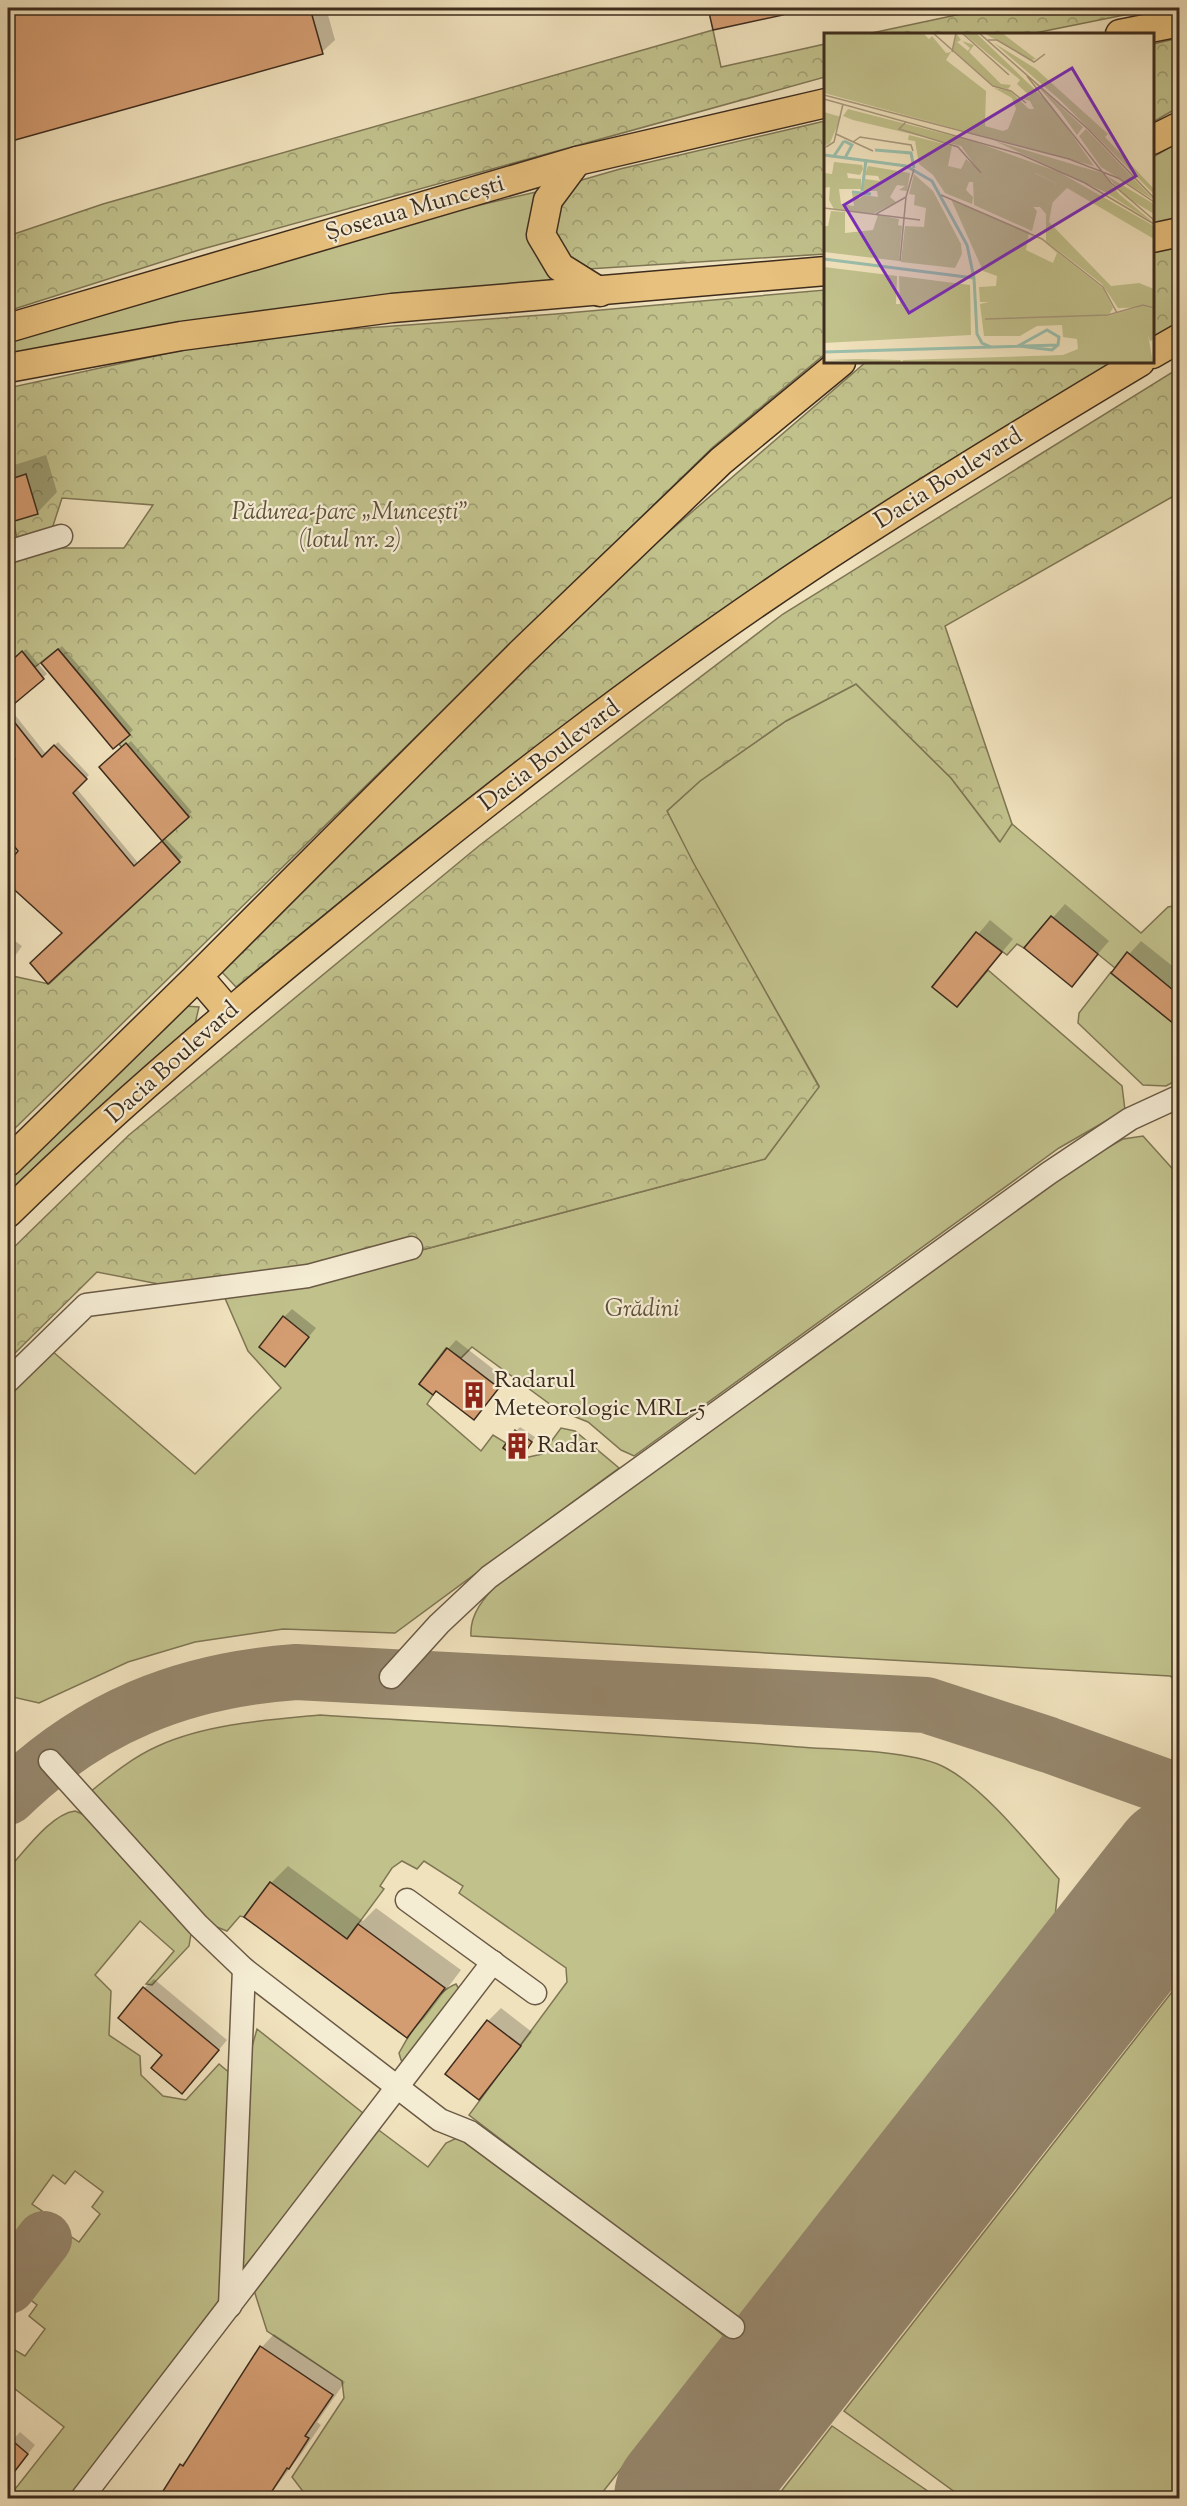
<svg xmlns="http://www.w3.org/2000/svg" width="1187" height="2506" font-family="'Sorts Mill Goudy',serif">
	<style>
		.green { fill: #c1c18c; stroke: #7f7654; stroke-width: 1.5 }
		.forest { fill: url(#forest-crowns); stroke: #7f7654; stroke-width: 1.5 }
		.shadow { fill: #0003 }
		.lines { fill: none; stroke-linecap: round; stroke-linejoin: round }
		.taxiway { stroke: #96876d; stroke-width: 56 }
		.runway { stroke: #96876d; stroke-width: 140 }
		.building { fill: #d39c71; stroke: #3d2c1d; stroke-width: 1.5 }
		.minor-casing { stroke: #6a5a45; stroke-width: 25 }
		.major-casing { stroke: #3d2c1d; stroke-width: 31 }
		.minor { stroke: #f5ecd4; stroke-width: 22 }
		.major { stroke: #e8c17e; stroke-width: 28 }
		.labels { text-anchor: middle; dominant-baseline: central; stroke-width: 4.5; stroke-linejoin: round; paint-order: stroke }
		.street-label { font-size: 24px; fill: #3d2c1d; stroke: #f5ecd4 }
		.park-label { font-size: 24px; font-style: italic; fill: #5e5139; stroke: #f5ecd4 }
		.poi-label { font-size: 24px; fill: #3d2c1d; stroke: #f5ecd4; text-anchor: start }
		.inset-river { fill: none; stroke: #9bbfac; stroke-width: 3 }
		.inset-road { fill: none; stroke: #a8997d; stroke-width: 1.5 }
		.view { fill: #7b2cbf; fill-opacity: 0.15; stroke: #7b2cbf; stroke-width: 3 }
		.inset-edge { fill: none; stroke: #3d2c1d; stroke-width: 3 }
	</style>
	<defs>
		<pattern id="forest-crowns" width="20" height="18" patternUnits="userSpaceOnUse" patternTransform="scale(1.5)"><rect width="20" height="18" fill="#c1c18c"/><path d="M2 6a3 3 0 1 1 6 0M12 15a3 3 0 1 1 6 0" fill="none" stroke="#9e9d72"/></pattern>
	</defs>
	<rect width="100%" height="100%" fill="#f0e2bd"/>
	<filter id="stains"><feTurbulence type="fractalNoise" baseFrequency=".00333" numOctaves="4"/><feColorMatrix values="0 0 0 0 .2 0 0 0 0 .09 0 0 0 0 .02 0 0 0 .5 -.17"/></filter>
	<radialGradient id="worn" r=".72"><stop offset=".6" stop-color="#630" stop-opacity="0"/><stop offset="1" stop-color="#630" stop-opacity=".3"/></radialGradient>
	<g class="green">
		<polygon points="1179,142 1179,222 1153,226 1153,157"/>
		<polygon points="536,192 533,223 564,282 284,308 8,359 8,339 446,213"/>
		<polygon points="856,684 951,778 999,841 1012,824 1141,933 1168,907 1179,905 1179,995 1127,952 1115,968 1051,916 1024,948 1017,944 1007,955 976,932 932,987 957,1007 988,970 1122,1086 1125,1110 1059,1148 634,1456 621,1450 588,1422 558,1410 472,1347 461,1358 446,1348 419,1384 433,1395 427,1404 481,1451 493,1435 506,1443 503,1448 520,1459 542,1454 561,1428 575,1431 619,1468 395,1633 283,1629 195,1642 128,1662 39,1703 8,1696 8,1394 52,1351 195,1474 281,1388 248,1351 224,1296 418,1251 765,1159 819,1086 692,862 667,811 700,781 786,721"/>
		<polygon points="1111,972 1179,1028 1179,1079 1166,1086 1143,1085 1078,1023 1079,1013"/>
		<polygon points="184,1006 199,1007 195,1024 8,1197 8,1179"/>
		<path d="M1143 1136 1179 1176V1683L1170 1676 471 1636C469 1611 489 1593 505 1575L1043 1184 1123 1139Z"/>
		<path d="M320 1715C479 1725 639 1733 799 1747 837 1750 915 1750 946 1768 985 1789 1029 1845 1059 1879L1055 1917 740 2317 725 2311 469 2115 567 1982 566 1968 459 1893 463 1886 424 1861 417 1869 402 1861 392 1868 380 1886 384 1889 347 1939 270 1882 244 1917 240 1916 227 1931 204 1922 90 1792C111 1775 133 1757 158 1746 207 1724 266 1720 320 1715Z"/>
		<path d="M75 1811 87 1816 192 1928 189 1946 152 1985 146 1984 174 1951 140 1921 95 1975 111 1991 109 2035 140 2056 141 2075 163 2096 186 2100 219 2064 231 2074 221 2293 216 2310 72 2498H8L64 2427 15 2389 8 2398V2346L25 2356 45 2329 29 2316 37 2305 19 2291 53 2245 59 2250 70 2236 79 2242 100 2214 92 2207 103 2192 75 2171 65 2184 53 2175 32 2204 42 2211 30 2227 34 2231 8 2267V1869C25 1851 51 1814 75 1811Z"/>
		<polygon points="1179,1983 1179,2498 963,2498 844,2411"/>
		<path d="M456 1984 459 1989 407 2064 401 2060 399 2053C410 2033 435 1991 456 1984Z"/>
		<polygon points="257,2029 363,2113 360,2123 243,2269 248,2061"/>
		<polygon points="376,2128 428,2167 446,2143 459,2137 692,2309 725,2337 598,2498 308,2498 292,2477 344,2398 342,2381 267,2331 252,2284"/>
		<polygon points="832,2426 938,2498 776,2498"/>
	</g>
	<g class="forest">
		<polygon points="989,8 1159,8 1030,34 867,34"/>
		<polygon points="713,30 721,67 825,44 825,77 199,250 8,311 8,236 103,204"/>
		<polygon points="1179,38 1179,107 1153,122 1153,44"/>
		<polygon points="825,121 825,254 588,269 554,245 555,199 568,184 620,169"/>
		<polygon points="1179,245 1179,324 1152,340 1152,251"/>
		<polygon points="825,290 825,354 713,447 8,1135 8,975 49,984 180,862 162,841 189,817 142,762 131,759 119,744 130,735 58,649 35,667 22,652 12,660 8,655 8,561 46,548 124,548 153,505 62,498 51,532 18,542 13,521 26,475 8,480 8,388 196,347 298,333 556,314"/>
		<polygon points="866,362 1118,362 610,692 407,847 236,987 220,970 621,573"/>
		<polygon points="1179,368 1179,493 945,626 1012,824 1000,842 951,778 856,684 786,721 700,781 667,811 693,862 819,1087 765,1159 418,1251 169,1286 97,1272 8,1360 8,1253 129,1135 480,845 783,614"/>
	</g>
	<g class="shadow">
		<polygon points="8,8 326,8 335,40 322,52 8,140"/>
		<polygon points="710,8 809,8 714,28"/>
		<polygon points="46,455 57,492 37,513 8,522 8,467"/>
		<polygon points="62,646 133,730 129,734 46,660"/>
		<polygon points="8,647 16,658 26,649 47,674 8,706 46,754 58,742 89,775 76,788 139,864 163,841 101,767 104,764 131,741 192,812 164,837 183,857 48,982 64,933 8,882 8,865 20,851 8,836"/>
		<polygon points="1065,904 1109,941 1071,985 1026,948"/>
		<polygon points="990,920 1013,939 957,1005 934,987"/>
		<polygon points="8,936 22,946 8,966"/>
		<polygon points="1141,941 1180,972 1180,1026 1113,972"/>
		<polygon points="292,1309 316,1328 285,1365 284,1317"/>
		<polygon points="456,1340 506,1379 474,1418 448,1349"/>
		<polygon points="520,1427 535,1437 524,1454 516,1431"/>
		<polygon points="288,1866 363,1921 376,1908 461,1970 424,2019 407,2036 246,1917 271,1883"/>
		<polygon points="154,1979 227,2040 192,2082 164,2054 144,1988"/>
		<polygon points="501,2008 532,2032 491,2085 479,2098 447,2074 488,2021"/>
		<polygon points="274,2334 345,2382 317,2422 321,2425 301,2454 267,2498 159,2498 181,2465 193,2453 262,2347"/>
		<polygon points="20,2432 35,2445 8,2479 8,2445"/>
	</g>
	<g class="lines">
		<g class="taxiway">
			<path d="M8 1797C90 1717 183 1680 296 1672L926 1705 1049 1745 1180 1792"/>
			<polyline points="8,2286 44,2239"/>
		</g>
		<polyline class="runway" points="684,2498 1180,1866"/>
	</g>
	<g class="building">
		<polygon points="8,8 310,8 323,54 8,142"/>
		<polygon points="708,8 782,8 783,15 713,30"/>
		<polygon points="26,474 38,514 8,523 8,480"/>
		<polygon points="58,649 130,735 113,749 41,663"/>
		<polygon points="22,651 44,679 8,709 8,664"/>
		<polygon points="8,714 42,757 54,745 87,779 73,793 134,866 162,841 180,862 48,984 30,963 62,933 8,884 8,863 18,851 8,838 8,766 15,759 8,750"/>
		<polygon points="126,743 189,817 162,841 99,767"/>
		<polygon points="1051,916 1098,954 1072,987 1024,948"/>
		<polygon points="976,932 1002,952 957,1007 932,987"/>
		<polygon points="1127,952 1179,995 1179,1028 1111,973"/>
		<polygon points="283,1316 309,1337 285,1367 259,1347"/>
		<polygon points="447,1348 499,1388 474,1420 436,1391 433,1395 419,1384"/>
		<polygon points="515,1430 532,1442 520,1460 503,1448"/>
		<polygon points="270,1882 347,1939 358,1924 445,1988 407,2038 244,1917"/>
		<polygon points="143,1987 219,2050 182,2094 151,2068 162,2055 118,2018"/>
		<polygon points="487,2020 521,2046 479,2100 445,2074"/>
		<polygon points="260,2346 333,2395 305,2436 309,2438 289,2469 287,2468 267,2499 158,2499 180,2464 183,2466"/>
		<polygon points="8,2437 28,2454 8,2480"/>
	</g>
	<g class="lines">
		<defs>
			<g id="minor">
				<polyline points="8,552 61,536"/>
				<polyline points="8,1381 86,1305 308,1276 411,1248"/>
				<polyline points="391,1677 439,1624 489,1577 1049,1173 1130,1119 1180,1096"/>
				<polyline points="50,1761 198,1925 244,1969 440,2120 470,2132 733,2327"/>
				<polyline points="407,1900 535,1993"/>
				<polyline points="230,2306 244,1969"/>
				<polyline points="82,2498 493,1962"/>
			</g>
			<g id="major">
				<polyline points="1120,34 1180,22"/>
				<polyline points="1152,140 1180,126"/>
				<polyline points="577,161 548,200 541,235 560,267 600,292"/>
				<polyline points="1152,238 1180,232"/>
				<polyline points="8,328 577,161 826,103"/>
				<polyline points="1152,354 1180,338"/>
				<polyline points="8,368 181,336 392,308 826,271"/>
				<polyline points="198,976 229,1012"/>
				<polyline points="8,1162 198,976 521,653 721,461 841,362"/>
				<path d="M8 1213C111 1112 222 1017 334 926 486 801 643 678 807 569 916 497 1028 429 1140 362"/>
			</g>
		</defs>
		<use href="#minor" class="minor-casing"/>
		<use href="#major" class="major-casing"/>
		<use href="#minor" class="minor"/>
		<use href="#major" class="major"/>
	</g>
	<defs>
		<symbol id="building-bare" viewBox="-9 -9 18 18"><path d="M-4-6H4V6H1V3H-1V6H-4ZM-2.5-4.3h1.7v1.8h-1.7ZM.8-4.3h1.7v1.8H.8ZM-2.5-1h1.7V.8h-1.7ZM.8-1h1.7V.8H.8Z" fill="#8f2418" stroke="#f5ecd4" stroke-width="2.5" paint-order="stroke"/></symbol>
	</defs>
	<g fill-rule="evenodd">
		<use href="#building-bare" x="455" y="1376" width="38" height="38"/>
		<use href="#building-bare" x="498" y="1427" width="38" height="38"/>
	</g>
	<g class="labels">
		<g class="street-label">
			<text transform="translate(415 209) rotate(-16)">Șoseaua Muncești</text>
			<text transform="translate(949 479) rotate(-32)">Dacia Boulevard</text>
			<text transform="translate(550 756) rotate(-37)">Dacia Boulevard</text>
			<text transform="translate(173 1063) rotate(-42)">Dacia Boulevard</text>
		</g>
		<g class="park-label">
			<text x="350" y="513">Pădurea-parc „Muncești”<tspan x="350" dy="28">(lotul nr. 2)</tspan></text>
			<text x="642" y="1310">Grădini</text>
		</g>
		<g class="poi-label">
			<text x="494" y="1381">Radarul<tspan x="494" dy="28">Meteorologic MRL-5</tspan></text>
			<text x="537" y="1446">Radar</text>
		</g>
	</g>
	<g transform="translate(824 33)">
		<rect width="330" height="330" fill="#f0e2bd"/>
		<path d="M132 0 137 7 133 9 144 18 146 15 138 8 150 12 145 19 177 51 187 52 184 56 170 53 129 17ZM208 47 259 94 253 102 235 77ZM0 79 17 84 6 110 0 113ZM85 102 128 113 124 133 137 136 142 126 194 168 210 140 232 150 225 189 287 253 315 250 330 256V274L294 275 278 251 222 208V181L216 174H209L213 178 208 198 150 172 149 149H145L142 157 149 164 148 171 121 160 109 142 95 131 91 108 84 107ZM10 129 38 132 39 136 36 142 23 140 24 145 37 146V156H15L17 171 30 173 28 160 34 161 35 166 40 162 54 164 53 158H39L41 146 56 148 54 143 41 142 44 133 86 140 83 158 75 157 81 153 73 152 66 164 72 169 49 181 10 176 5 167 6 154 0 155V140L8 141ZM90 141 109 158 137 211 138 221 131 235 77 229 81 193 100 194 102 175 90 172 91 162 85 161ZM283 143 330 171V181L302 164ZM127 166 205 199 202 217 229 230 233 220 218 207 280 256 289 275 284 283 319 273 330 276V307L326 308 324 302 329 330H78L79 327 239 322 254 316 253 306 239 304 238 292 213 293 196 303H160L156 271 165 269H156L155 254 172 253 173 243 159 238ZM0 178 1 193H4L7 178 21 179V200L49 197 54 182 75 186 74 192 78 193 75 228 0 219ZM0 234 73 243 72 271H76L75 243 146 252 147 302 0 310ZM0 327 34 326 77 327 76 330Z" fill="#c1c18c"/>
		<path d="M0 0H99L105 6 108 3 122 20 127 19 122 27 162 58 161 93 179 98 184 96 192 76 188 65 170 55 186 58 205 76H210L206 68 199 66 206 63 193 51 196 47 139 0H152L227 72 270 133 0 60ZM160 0H178L212 26 206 27ZM170 10 212 36 284 101 281 104 330 156V161L236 67ZM24 76 152 109 235 139 330 193V206L243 155 226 172 232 150 211 140 194 169 184 168 157 141 137 113 29 87 19 83ZM262 96 330 167 277 134 255 103ZM171 108 278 140 295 161 330 190 281 159Z" fill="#c1c18c"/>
		<path class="inset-river" d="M20 108 28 112 21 125M51 117 87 120 90 135M0 122 82 133 108 148 143 212 150 245 153 301 158 310 167 314M10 123 20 108M38 158 42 127M28 159 47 161M0 226 150 245M194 313 223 297 235 304 234 312 228 317 195 313M0 319 234 312"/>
		<path class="inset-road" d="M109 0 169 53 187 58 202 70M138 0 185 42M155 0 264 96 330 165M164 7H173L210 29 221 21M128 19 132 0M203 43 287 150 330 187M0 62 245 126 294 145 330 169M0 66 196 121 261 150 330 191M82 89 75 96 134 114 157 140M12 101 49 118M29 109 36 104 87 112 89 118M2 114 10 109 19 71M117 162 218 206 279 254 293 280M0 175 96 187M52 181 82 164M76 228 82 164 90 136M161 286 284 282 319 272 330 275"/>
		<path class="view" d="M248 35 312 143 85 280 20 172Z"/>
		<rect width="330" height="330" class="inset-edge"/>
	</g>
	<rect width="1187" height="2506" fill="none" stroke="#f0e2bd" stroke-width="30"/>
	<rect x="9" y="9" width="1169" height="2488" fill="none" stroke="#3d2c1d" stroke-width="3"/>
	<rect x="15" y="15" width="1157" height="2476" fill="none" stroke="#3d2c1d" stroke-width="1.5"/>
	<rect width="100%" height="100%" filter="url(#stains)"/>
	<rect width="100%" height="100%" fill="url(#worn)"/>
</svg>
